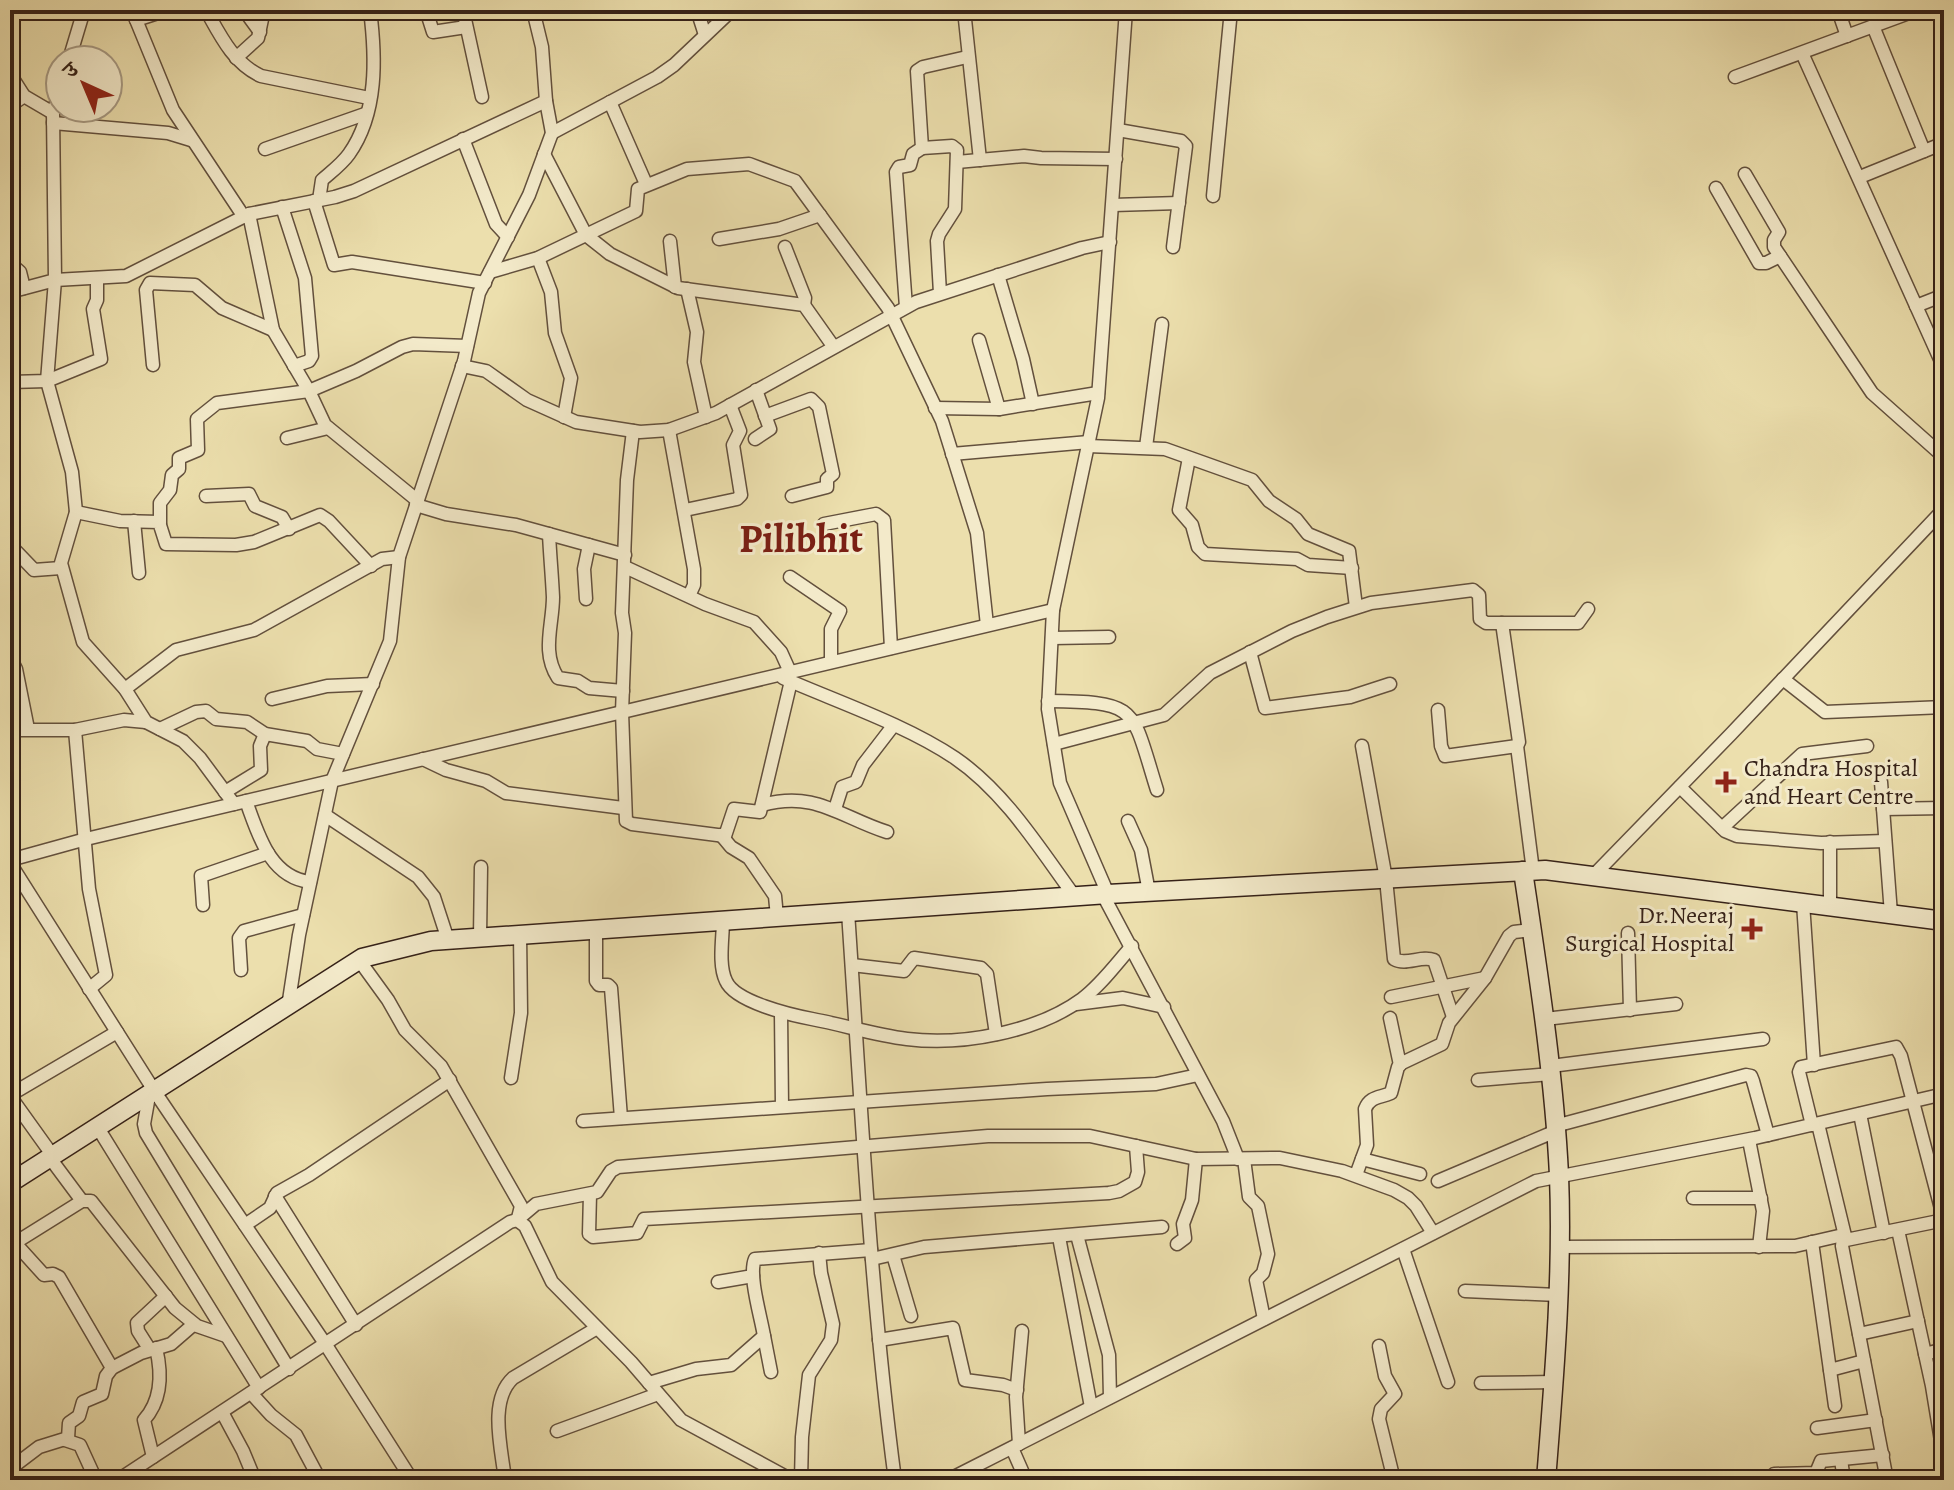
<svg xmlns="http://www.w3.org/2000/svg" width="1954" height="1490" font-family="Alegreya,'Noto Serif Devanagari',serif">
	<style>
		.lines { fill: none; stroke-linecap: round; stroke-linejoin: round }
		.street-casing { stroke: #63503d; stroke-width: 15 }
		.secondary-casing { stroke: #352118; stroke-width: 21 }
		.street { stroke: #f3eaca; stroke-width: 12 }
		.secondary { stroke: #f3eaca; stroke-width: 18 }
		.poi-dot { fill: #8f2418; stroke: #f3eaca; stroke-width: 3 }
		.labels { text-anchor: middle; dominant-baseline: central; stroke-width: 6; stroke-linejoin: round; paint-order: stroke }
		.poi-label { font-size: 24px; fill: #352118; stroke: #f3eaca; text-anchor: start }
		.town-label { font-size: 40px; font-weight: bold; fill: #7a1f14; stroke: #f3eaca }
	</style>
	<rect width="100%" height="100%" fill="#ecdfad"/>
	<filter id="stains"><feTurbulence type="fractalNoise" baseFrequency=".0025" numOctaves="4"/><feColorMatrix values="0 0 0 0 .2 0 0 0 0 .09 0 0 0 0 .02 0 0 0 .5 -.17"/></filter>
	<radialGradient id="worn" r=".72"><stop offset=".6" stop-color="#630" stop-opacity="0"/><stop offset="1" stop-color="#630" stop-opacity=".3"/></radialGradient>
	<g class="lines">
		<defs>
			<g id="street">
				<polyline points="132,10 173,110 244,217"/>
				<path d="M206 10C220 35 233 63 261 76L369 98"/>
				<polyline points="244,10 260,32"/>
				<polyline points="426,10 433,32 466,27"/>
				<polyline points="463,10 482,97"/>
				<polyline points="697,10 705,35"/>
				<polyline points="964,10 980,160"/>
				<polyline points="1838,10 1847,36"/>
				<polyline points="534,12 599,10"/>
				<polyline points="136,20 167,10"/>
				<polyline points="1873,26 1924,151"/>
				<polyline points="1802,53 1944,368"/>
				<polyline points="236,58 258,38 264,10"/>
				<polyline points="69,60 84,10"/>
				<polyline points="10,74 24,96 53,113"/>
				<polyline points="1735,77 1917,10"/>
				<polyline points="610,102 646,184"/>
				<polyline points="10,106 24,96"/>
				<polyline points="53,123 168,133 191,140"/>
				<polyline points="1118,130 1181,141 1186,146 1173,247"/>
				<polyline points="552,133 657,77 674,65 732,10"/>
				<polyline points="463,139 496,224 508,237"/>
				<polyline points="922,148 952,146 957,150 955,209 939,234 937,241 940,293"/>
				<polyline points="265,149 365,114"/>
				<polyline points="544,154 586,235 610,254 678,288 804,305 833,346"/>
				<polyline points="957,162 1024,156 1041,158 1116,159"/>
				<polyline points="1745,174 1779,232 1774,240 1774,247 1872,393 1944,457"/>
				<polyline points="1860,177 1944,143"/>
				<polyline points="1716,188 1759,263 1766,263 1780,256"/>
				<polyline points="1213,196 1231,10"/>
				<path d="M319 200 322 180C331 172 342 164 349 154 378 113 376 57 370 10"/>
				<polyline points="314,201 334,265 352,262 485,283"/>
				<polyline points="1113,205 1179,203"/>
				<polyline points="282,207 305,278 312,356 309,361 294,366"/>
				<polyline points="249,214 273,330 309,391 325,425 418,501"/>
				<polyline points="719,239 779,229 820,215"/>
				<polyline points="670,241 675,287"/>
				<polyline points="785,247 805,298 804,305"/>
				<polyline points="538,258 551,292 555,333 571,378 564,417"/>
				<polyline points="10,263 20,272 24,288"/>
				<polyline points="490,272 538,258 636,211 638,189 687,169 749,164 795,181 888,308 942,421 977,533 987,625"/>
				<polyline points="998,275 1023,359 1033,404"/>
				<polyline points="687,289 697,332 694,362 706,417"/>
				<polyline points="10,292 55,280 53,113 60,90"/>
				<polyline points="1916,306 1944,295"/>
				<polyline points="906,307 896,172 899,167 910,165 913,154 922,148 917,71 923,67 967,57"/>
				<polyline points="979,340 999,409"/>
				<polyline points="153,365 146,290 150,283 195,285 222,308 273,330"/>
				<polyline points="462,366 486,371 527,400 576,422 640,432 669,430 716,413 916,302 1082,248 1110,242"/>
				<polyline points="10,382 47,381 101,359 93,309 97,300 97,278"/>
				<polyline points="935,408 999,409 1098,393"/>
				<polyline points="765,416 811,399 819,407 833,474 827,479 827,487 792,496"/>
				<polyline points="669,430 694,569 694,585 689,596"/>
				<polyline points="633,431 627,480 622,613 625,633 622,712 626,821 632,824 725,836 734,809 760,812 791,681"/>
				<polyline points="287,438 328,428"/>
				<polyline points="755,439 770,429 756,390"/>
				<polyline points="1088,446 1165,449 1252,480 1269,501 1296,519 1308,534 1349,551 1356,607"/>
				<polyline points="1146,447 1162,324"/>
				<polyline points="952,454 1089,442"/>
				<polyline points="1189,458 1179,510 1192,525 1198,547 1205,554 1297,559 1308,565 1352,568"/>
				<polyline points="206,496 249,494 255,506 282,517 289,529"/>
				<polyline points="416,505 446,514 516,525 625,555"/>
				<polyline points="685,510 737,499 741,495 733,445 740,431 730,405"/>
				<polyline points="76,512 120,521 159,522 166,544 236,545 254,542 320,515 329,521 371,566"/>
				<polyline points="134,521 139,573"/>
				<polyline points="160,523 160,503 170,490 172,475 179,469 179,458 198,450 197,419 217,403 309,391 356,371 402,347 413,344 467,346"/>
				<polyline points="824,524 876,514 884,520 891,648"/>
				<path d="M549 534C550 555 552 576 553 597 553 625 541 652 558 678L578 681 589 688 623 691"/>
				<polyline points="10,545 34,570 61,568"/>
				<polyline points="625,567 705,604 754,622 781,652 790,672"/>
				<polyline points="790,577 840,611 831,629 831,662"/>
				<polyline points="586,599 584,569 589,545"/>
				<polyline points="1052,638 1109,637"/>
				<polyline points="1250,652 1265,708 1350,697 1390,684"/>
				<polyline points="10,657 16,669 28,729"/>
				<path d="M783 678C838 702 906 725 955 758 1005 792 1040 849 1075 897"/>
				<polyline points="1783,679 1825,712 1944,707"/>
				<polyline points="125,689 176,650 254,630 382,559 399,557"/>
				<polyline points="272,699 327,686 373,684"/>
				<path d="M1048 701C1140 702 1131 707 1157 790"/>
				<polyline points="1438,710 1441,746 1445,756 1517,746 1519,742 1502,623"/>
				<polyline points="160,729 196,712 206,711 216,719 247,722 265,734 307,741 317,749 343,754"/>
				<polyline points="10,730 75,730 124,720 146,722"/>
				<polyline points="75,730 89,889 106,975 89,989"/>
				<polyline points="1054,744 1164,715 1210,673 1292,631 1327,617 1371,603 1473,590 1479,595 1480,619 1486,623 1578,623 1588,609"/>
				<path d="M1362 746 1386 879 1394 959C1406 966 1421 955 1434 960L1453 1017"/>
				<polyline points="1517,746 1533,871"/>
				<polyline points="423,759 446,770 486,781 506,793 623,808"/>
				<polyline points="1881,782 1891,914"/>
				<polyline points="1680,787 1725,831 1737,836 1821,843 1885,841"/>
				<polyline points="225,792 261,770 260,746 265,734"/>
				<path d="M246 801C258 833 269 877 310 882"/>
				<polyline points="234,804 200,758 183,741 146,722 125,689 83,642 61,563 76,512 72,472 47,381 55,280 126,276 249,214 335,197 354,191 546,101"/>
				<path d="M762 805C815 790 840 817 887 832"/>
				<polyline points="835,809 842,787 856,782 863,765 893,726"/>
				<polyline points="1883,809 1944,808"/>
				<polyline points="325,815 418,877 434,897 448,940"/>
				<polyline points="1128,821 1141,850 1149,892"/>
				<polyline points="1722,828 1802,754 1867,746"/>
				<polyline points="721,835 731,847 749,858 775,896 777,917"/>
				<polyline points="10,860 86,839 1053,610"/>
				<polyline points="10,863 155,1092 326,1345 412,1480"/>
				<polyline points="1593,876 1731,734 1944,509"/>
				<polyline points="1108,894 1060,783 1048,709 1053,610 1098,398 1126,10"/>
				<polyline points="1103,895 1223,1121 1238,1159"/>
				<polyline points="1803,903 1814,1065"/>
				<polyline points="203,905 201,876 268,853"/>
				<polyline points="1830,906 1830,842"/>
				<path d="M848 912C861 1102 870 1291 895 1480"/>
				<path d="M723 920C723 938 718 965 726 981 735 1002 791 1015 812 1019 844 1025 875 1035 907 1039 962 1046 1037 1032 1082 999 1101 985 1116 964 1132 946"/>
				<polyline points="596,929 596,981 599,985 608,985 611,988 621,1118"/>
				<polyline points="1628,933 1630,1010"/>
				<polyline points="480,937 481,867"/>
				<polyline points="359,960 388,1000 405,1030 441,1066 521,1206 518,1218"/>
				<polyline points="852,965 904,971 914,958 981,968 987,974 996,1034"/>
				<polyline points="241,970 239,938 244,931 303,915"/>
				<polyline points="1391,997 1485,978"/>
				<polyline points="1076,1004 1123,998 1164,1007"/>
				<polyline points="288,1007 299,935 332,781 390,641 399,557 464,361 479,293 529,195 552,133 546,101 542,47 533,10"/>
				<polyline points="781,1013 782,1106"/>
				<polyline points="1390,1018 1400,1065"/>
				<polyline points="1545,1019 1676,1004"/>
				<polyline points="1551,1066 1763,1039"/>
				<polyline points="511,1078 521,1013 520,934"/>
				<polyline points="1478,1080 1551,1074"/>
				<polyline points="10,1095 117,1032"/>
				<polyline points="10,1096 53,1156"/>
				<polyline points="149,1096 144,1124 146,1133 289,1369"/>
				<polyline points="1860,1114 1884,1233"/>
				<polyline points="583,1121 1047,1089 1156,1084 1198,1075"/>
				<polyline points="1818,1124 1846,1240 1944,1220"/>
				<polyline points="1812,1125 1799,1072 1801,1067 1896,1047 1901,1056 1944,1220"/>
				<polyline points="1555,1126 1746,1075 1751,1076 1753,1081 1768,1135"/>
				<polyline points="98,1128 259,1388"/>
				<polyline points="1749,1140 1763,1211 1759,1247"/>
				<polyline points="50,1158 82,1201"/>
				<polyline points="1244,1159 1249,1197 1258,1206 1268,1254 1263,1273 1256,1280 1264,1319"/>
				<polyline points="1362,1159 1420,1174"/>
				<path d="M1356 1175 1367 1145 1365 1109C1370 1096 1380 1098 1391 1093L1398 1067 1402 1063 1442 1044 1449 1023 1485 978 1509 936 1514 932 1531 930"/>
				<polyline points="1438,1181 1556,1131"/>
				<polyline points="590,1194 589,1234 593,1237 637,1233 644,1219 1109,1193 1119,1191 1135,1182 1138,1172 1136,1146"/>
				<polyline points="275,1196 356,1325"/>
				<polyline points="1693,1198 1761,1198"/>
				<polyline points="517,1220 536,1204 597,1192 611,1171 618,1167 988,1136 1090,1136 1196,1159 1280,1158 1342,1171 1394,1190 1408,1198 1416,1206 1433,1233"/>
				<polyline points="245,1225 270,1208 277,1193 309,1175 450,1080"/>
				<polyline points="1898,1230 1932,1386 1944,1459"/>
				<polyline points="1077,1235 1109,1355 1110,1397"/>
				<polyline points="1059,1237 1091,1407"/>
				<polyline points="1843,1238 1842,1246 1886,1475"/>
				<polyline points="1812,1242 1835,1406"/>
				<polyline points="15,1243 44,1275 53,1274 59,1277 112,1368"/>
				<polyline points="1177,1244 1185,1238 1183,1224 1192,1200 1196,1159"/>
				<polyline points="10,1246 82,1201 91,1201 175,1308 197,1326 226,1336"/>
				<polyline points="1558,1247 1795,1246 1843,1235"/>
				<polyline points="1403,1249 1448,1382"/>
				<polyline points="893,1255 911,1316"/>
				<polyline points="872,1259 924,1247 1162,1227"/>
				<polyline points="718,1282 753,1276"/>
				<polyline points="1465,1291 1558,1295"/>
				<polyline points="1859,1334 1918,1321"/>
				<polyline points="764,1336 771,1372"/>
				<polyline points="879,1340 953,1328 965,1380 1003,1385 1017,1390"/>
				<polyline points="1379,1346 1385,1376 1395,1394 1381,1409 1379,1419 1394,1480"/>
				<polyline points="150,1350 138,1331 137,1323 166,1296"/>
				<polyline points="1925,1354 1944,1349"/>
				<polyline points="1830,1370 1864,1361"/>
				<path d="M649 1383 696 1369 731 1365 764 1336C761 1317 748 1275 755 1259L871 1250"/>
				<polyline points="1481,1383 1554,1382"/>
				<polyline points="251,1393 271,1415 296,1435 320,1480"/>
				<polyline points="222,1412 243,1451 255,1480"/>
				<polyline points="1817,1428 1876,1420"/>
				<polyline points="557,1431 658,1394"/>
				<polyline points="65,1440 80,1445 96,1480"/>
				<polyline points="1019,1444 1016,1397 1022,1331"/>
				<polyline points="1012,1448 1026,1480"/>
				<path d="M153 1457 144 1420C162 1400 162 1373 156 1348"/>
				<polyline points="1841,1460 1844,1480"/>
				<polyline points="10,1469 39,1447 68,1438 69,1423 79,1416 83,1402 102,1394 106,1376 112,1368 141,1353 171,1344 194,1324"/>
				<polyline points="118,1480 510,1222 517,1220 525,1226 552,1282 631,1362 681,1420 792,1480"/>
				<path d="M505 1480C502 1450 488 1401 513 1378L597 1328"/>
				<polyline points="801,1480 802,1437 809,1375 831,1340 833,1324 821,1273 819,1253"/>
				<polyline points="948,1480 1536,1181 1755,1138 1944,1094"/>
				<polyline points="1769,1480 1774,1474 1816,1473 1821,1461 1883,1455"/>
			</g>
			<g id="secondary">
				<path d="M1523 871C1538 972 1554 1073 1559 1175 1563 1277 1554 1379 1546 1480"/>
				<polyline points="10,1183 362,958 431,941 1108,894 1545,870 1944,921"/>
			</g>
		</defs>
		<use href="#street" class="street-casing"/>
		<use href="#secondary" class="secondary-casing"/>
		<use href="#street" class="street"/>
		<use href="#secondary" class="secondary"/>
	</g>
	<g class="poi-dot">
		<path d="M1722 770h8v8h8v8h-8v8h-8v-8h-8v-8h8z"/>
		<path d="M1748 917h8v8h8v8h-8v8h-8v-8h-8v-8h8z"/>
	</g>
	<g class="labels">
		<g class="poi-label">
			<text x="1744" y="768">Chandra Hospital<tspan x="1744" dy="28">and Heart Centre</tspan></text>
			<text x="1734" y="915" text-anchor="end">Dr.Neeraj<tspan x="1734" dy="28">Surgical Hospital</tspan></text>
		</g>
		<g class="town-label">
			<text x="801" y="538">Pilibhit</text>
		</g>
	</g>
	<rect width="1954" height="1490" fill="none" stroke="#ecdfad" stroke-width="40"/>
	<rect x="12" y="12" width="1930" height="1466" fill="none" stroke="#352118" stroke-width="4"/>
	<rect x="20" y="20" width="1914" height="1450" fill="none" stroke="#352118" stroke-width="2"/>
	<g transform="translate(84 84) rotate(316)"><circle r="38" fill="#f3eaca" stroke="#a79a83" stroke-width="2"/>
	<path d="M0-6L14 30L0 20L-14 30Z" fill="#8f2418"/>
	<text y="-12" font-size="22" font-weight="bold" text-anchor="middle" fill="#352118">उ</text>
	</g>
	<rect width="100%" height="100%" filter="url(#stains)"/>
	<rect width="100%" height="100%" fill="url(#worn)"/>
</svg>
